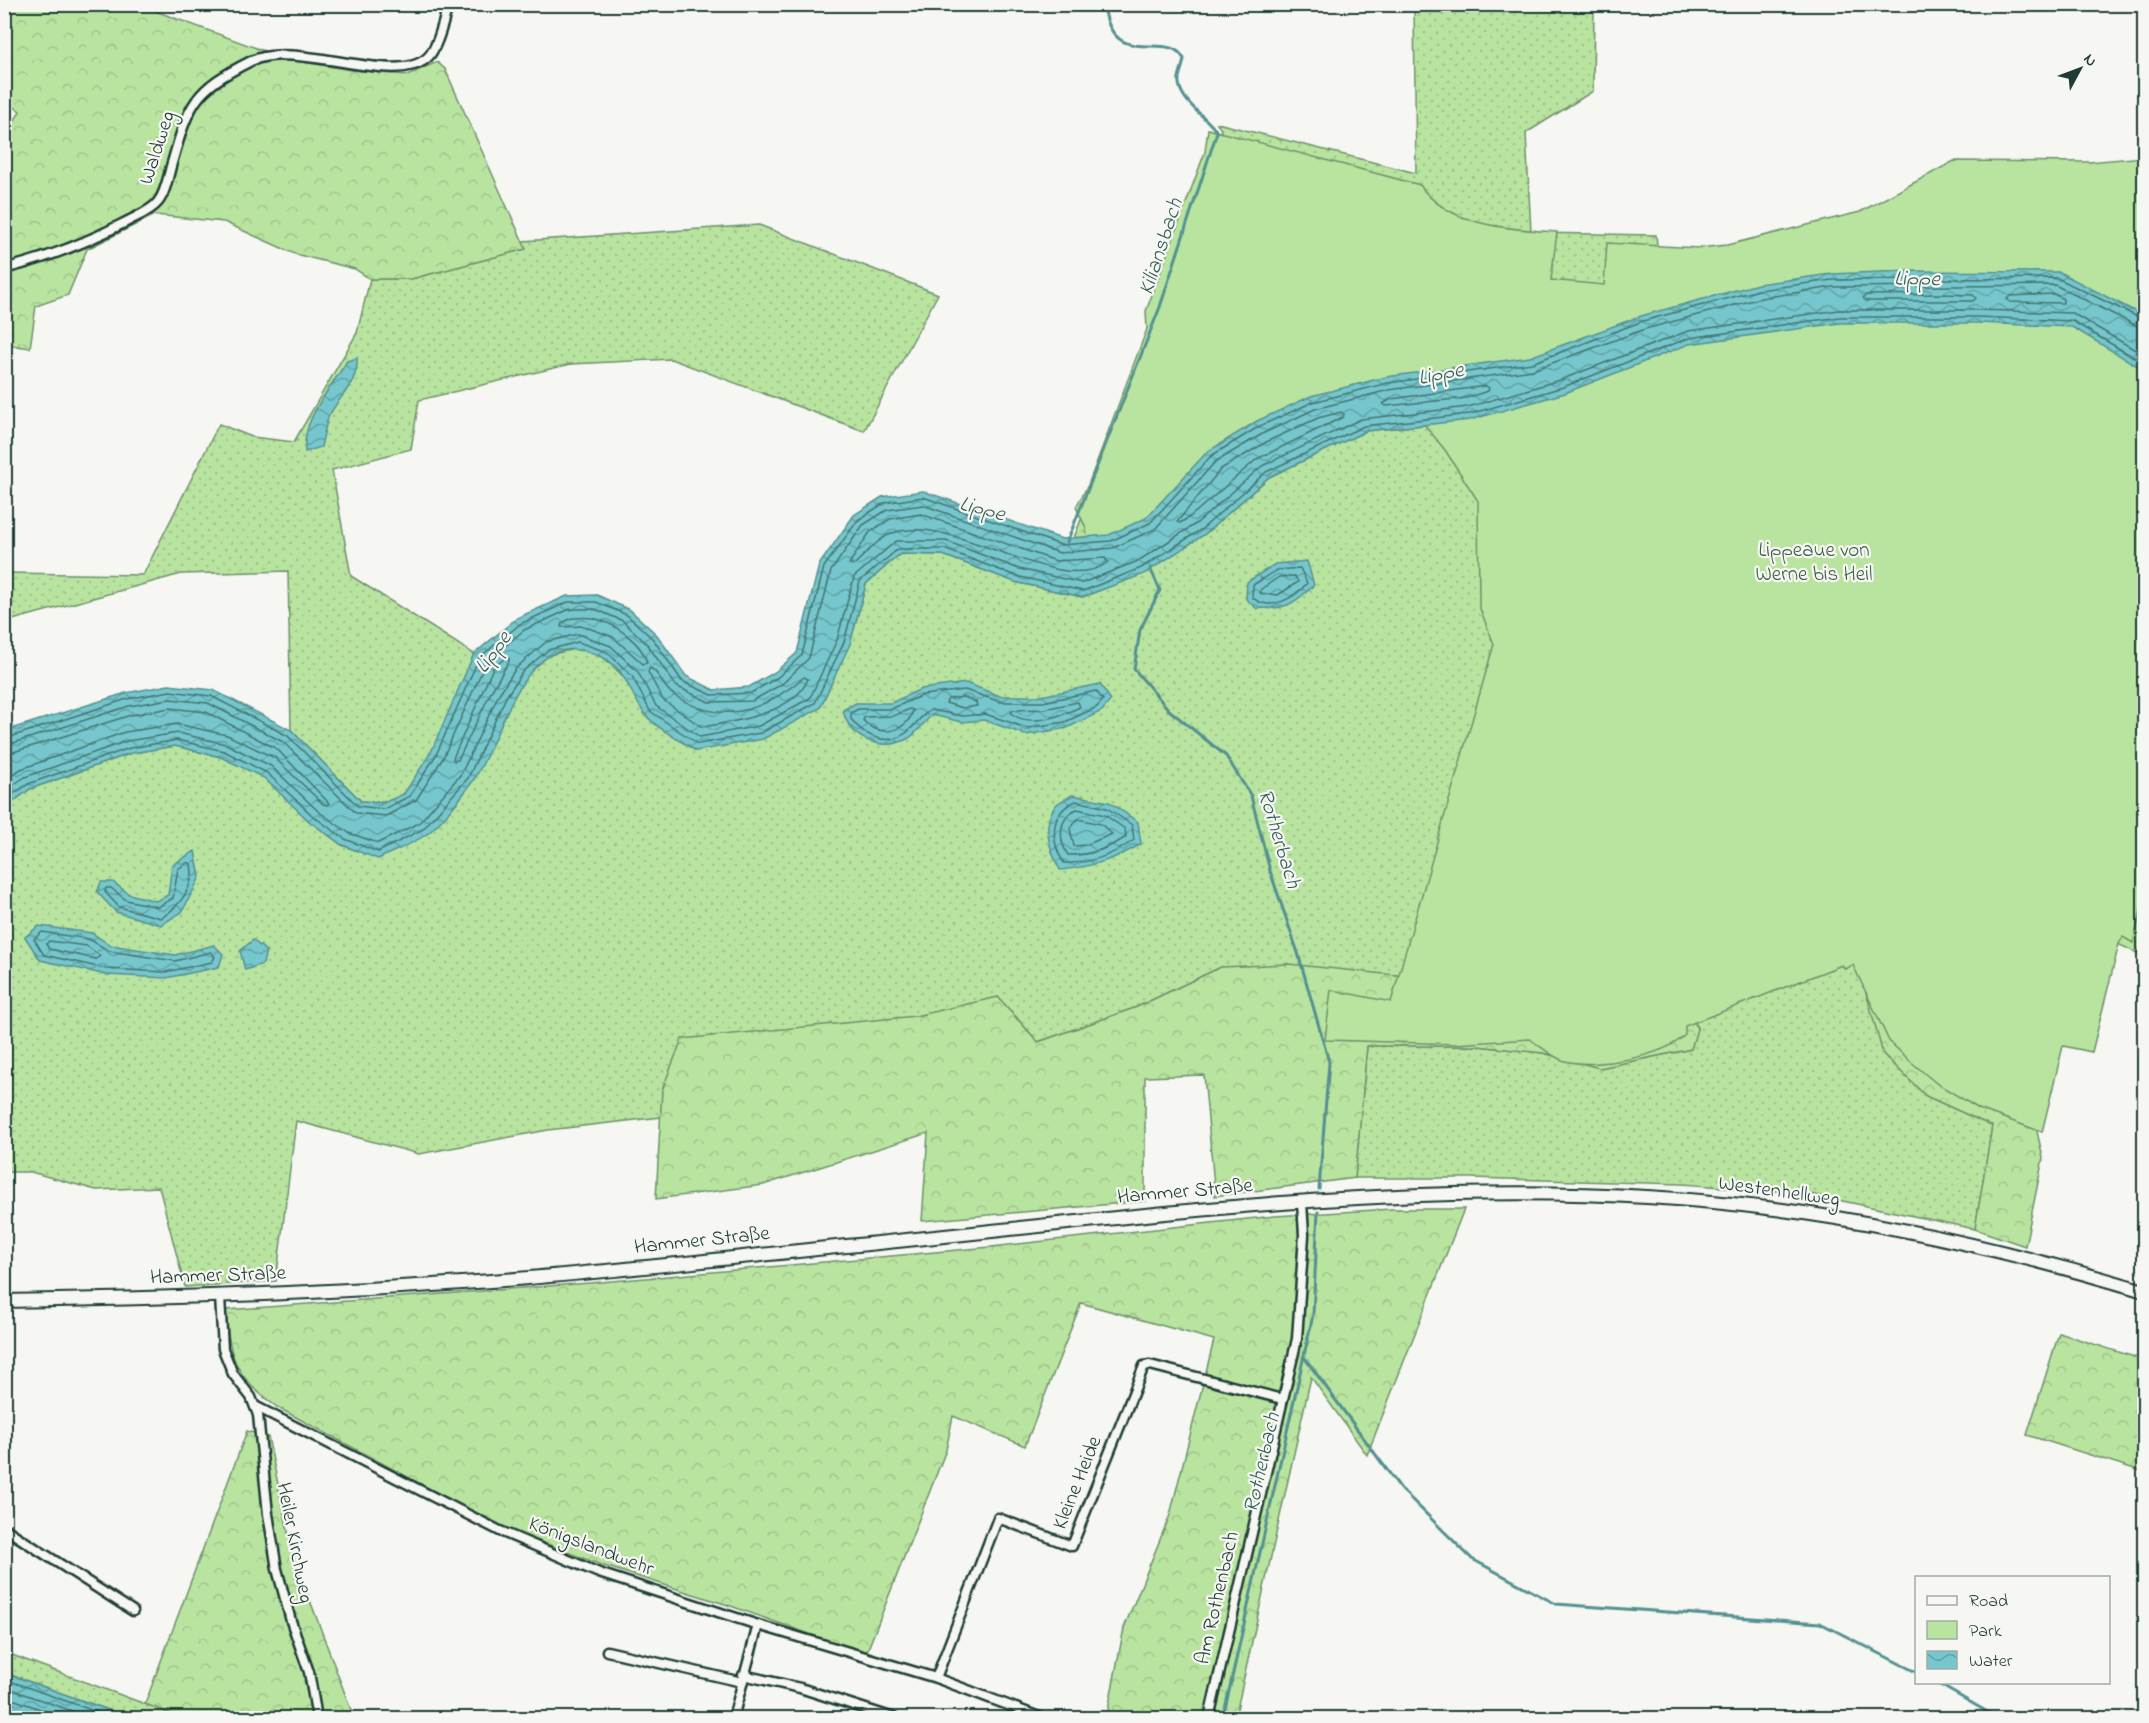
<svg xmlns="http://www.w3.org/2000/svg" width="2149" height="1723" font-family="'Indie Flower',sans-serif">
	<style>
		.grass { fill: url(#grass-dots); stroke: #6c906a; stroke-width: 1.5 }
		.forest { fill: url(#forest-crowns); stroke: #6c906a; stroke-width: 1.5 }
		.green { fill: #b9e4a0; stroke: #6c906a; stroke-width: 1.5 }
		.water { fill: url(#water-waves); stroke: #539090; stroke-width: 1.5 }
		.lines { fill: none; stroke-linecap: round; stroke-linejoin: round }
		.shore { stroke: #427471; stroke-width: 1.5 }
		.stream { stroke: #539090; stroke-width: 3 }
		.street-casing { stroke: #1f3d34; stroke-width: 13 }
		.secondary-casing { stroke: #1f3d34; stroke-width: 16 }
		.street { stroke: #f6f6f2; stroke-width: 8 }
		.secondary { stroke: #f6f6f2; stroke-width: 12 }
		.labels { text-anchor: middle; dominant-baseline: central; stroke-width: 4.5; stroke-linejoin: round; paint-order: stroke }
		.street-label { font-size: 21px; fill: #1f3d34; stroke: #f6f6f2 }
		.park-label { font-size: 21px; fill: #3e5e4a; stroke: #f6f6f2 }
		.water-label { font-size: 22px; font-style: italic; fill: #35605a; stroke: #f6f6f2 }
	</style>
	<defs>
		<pattern id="grass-dots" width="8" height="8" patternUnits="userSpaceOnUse" patternTransform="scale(1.5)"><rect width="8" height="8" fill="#b9e4a0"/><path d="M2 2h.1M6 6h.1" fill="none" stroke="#9fc48a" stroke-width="1.8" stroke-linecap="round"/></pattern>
		<pattern id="forest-crowns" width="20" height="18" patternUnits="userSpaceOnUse" patternTransform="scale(1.5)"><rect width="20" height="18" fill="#b9e4a0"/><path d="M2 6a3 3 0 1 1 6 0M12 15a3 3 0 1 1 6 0" fill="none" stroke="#9fc48a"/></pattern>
		<pattern id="water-waves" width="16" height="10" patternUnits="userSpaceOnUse" patternTransform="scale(1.5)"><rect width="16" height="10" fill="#76c7cd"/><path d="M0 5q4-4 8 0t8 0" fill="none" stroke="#60a3a7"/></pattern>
	</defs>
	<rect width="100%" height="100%" fill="#f6f6f2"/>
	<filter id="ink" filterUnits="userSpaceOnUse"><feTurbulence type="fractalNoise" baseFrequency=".0167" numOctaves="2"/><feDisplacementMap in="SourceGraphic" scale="12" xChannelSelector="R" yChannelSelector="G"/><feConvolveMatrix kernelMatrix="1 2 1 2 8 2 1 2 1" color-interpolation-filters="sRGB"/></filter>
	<g filter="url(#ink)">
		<g class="grass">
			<polygon points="1414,5 1594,5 1593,91 1526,133 1531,233 1656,235 1659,263 1109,535 1074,538 1204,195 1221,130 1217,123 1416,173"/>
			<path d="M759 225 938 294 864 431 671 359 571 364 419 400 411 449 332 470 351 576 474 654C457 692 433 763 405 792 395 804 376 802 361 801L291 730 288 571 181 574 5 622V573L143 575 219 424 252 437 294 442 357 333 370 279H411L525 249 523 241Z"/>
			<polygon points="1565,393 1926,1096 1992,1126 1975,1229 1805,1193 1682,1184 1471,1178 1355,1178 1367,1046 1478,1046 1543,1053 1600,1068 1691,1049 1697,1028 1683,988 1221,967 1137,1007 1038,1042 998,997 916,1016 662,1090 661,1117 548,1130 419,1154 296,1121 276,1281 185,1287 159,1187 96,1190 31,1172 8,1172 5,1247 5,808 30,789 132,753 175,746 221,757 265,778 309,821 342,845 378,858 473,781 511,701 527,675 549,655 579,648 604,658 627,680 645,715 696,751 850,644 866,584 900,554 943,555 1015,582 1083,597 1144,573 1205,534 1269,477 1366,431 1471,420"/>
			<polygon points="4,1652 183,1718 131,1718 5,1673"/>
		</g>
		<g class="forest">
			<polygon points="5,5 139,5 286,59 351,70 408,75 437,62 445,69 526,249 411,279 370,279 355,269 295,254 224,222 155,215 87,249 68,295 36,306 30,348 10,345 4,332 4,140 20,111 5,101"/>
			<polygon points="2067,787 2117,800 2144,814 2144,931 2139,954 1990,884 1897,952 1890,968 1913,997 2054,1040 2036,1127 2043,1158 2025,1246 1975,1229 1992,1126 1926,1096 1883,1054 1856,956 1891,851"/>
			<polygon points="1288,964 1414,977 1684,988 1697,1029 1691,1049 1600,1068 1543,1053 1478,1046 1367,1046 1355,1178 1215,1196 1204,1075 1145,1077 1145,1201 922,1221 928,1133 763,1185 656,1199 662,1090 682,1039 916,1016 998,997 1038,1042 1137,1007 1221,967"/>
			<path d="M1392 1209H1464L1367 1455 1311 1377 1235 1718H1119L1107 1715 1124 1628 1170 1515 1214 1340 1081 1303 1025 1446 953 1416 946 1450 866 1654 728 1605 601 1565 499 1526 277 1407C237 1379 228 1358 226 1310L590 1283 991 1247 1275 1216Z"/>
			<polygon points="2059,1333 2144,1360 2144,1472 2027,1435"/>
			<polygon points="247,1431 268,1437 293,1555 354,1718 183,1718 145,1704"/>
		</g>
		<path class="green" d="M1208 129 1420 185C1448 227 1512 229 1557 232L1551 280 1604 285 1607 243 1699 248 1727 245 1860 212 1954 161 2089 162 2144 157V898L2133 943 2123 937 2119 944 2092 1052 2063 1046 2042 1132 1979 1109 1936 1083 1910 1061 1889 1041 1853 965 1845 969 1842 965 1685 1026V1035C1663 1057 1595 1069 1565 1061 1551 1057 1542 1047 1530 1039L1456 1044 1325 1040 1331 990 1391 1002 1494 644 1479 606 1478 501 1445 450 1424 424V387L1089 555 1086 528 1076 507 1088 485 1147 329 1146 311 1205 152Z"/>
		<g class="water">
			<path d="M1905 271 2059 272 2144 316V370L2072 327 1978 323H1840L1689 344 1565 393 1470 420 1366 431 1269 477 1205 534 1144 574 1082 597 1015 582 943 555 900 554 866 584 850 644 820 708 763 739 696 751C682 741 654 727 645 714 630 695 626 668 602 657 522 618 504 739 472 782 462 797 441 823 427 834 413 844 393 851 378 859L342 845 309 821 264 778 221 757 175 746 132 753 30 789 5 808V734L11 729 126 693 169 685 213 690 291 730 361 801 383 803 404 794 431 752 474 654 517 618 567 596 597 595 630 610 657 635 686 676 714 690 749 687 775 672 797 653 819 565 854 515 882 497 923 491 1062 539 1109 535 1146 518 1207 452 1257 421 1311 396 1386 377 1530 357 1641 316 1758 284 1831 274Z"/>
			<path d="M357 358C359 384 338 396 328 418 325 427 323 438 321 447L305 452C301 420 331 388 347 361Z"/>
			<path d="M1307 561 1314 585C1293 605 1285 610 1256 608L1246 599 1247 582 1275 564Z"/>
			<path d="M966 683 1000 696H1041L1100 684 1111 700 1102 711 1067 728 1026 735 984 720 962 722 932 715C924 722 917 733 909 738 883 753 849 740 843 710L856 703H891L921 689Z"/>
			<path d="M1073 795 1109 802 1138 822 1141 844C1114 860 1092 867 1060 870 1050 851 1040 825 1056 805 1060 801 1068 798 1073 795Z"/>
			<polygon points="195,851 200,877 182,912 161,925 116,912 97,892 101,882 113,882 129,894 156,901 168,895 172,865"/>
			<polygon points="39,926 92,933 110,945 175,955 214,945 223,954 219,967 166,978 107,975 40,960 25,937"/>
			<polygon points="253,940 266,951 263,964 245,970 240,951"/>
			<polygon points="4,1673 5,1673 131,1718 5,1718"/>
		</g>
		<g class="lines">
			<g class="shore">
				<polygon points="1943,294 1973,295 1976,298 1973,301 1866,301 1863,298 1866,295"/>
				<polygon points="2054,294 2063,299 2063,303 2010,302 2007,299 2010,296"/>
				<polygon points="1486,386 1489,388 1488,391 1466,398 1386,406 1383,404 1391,399"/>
				<polygon points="1341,412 1344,414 1343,417 1257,459 1191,516 1180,523 1177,522 1221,469 1268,441 1318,418"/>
				<path d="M921 514 1056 561 1105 558 1108 562C1060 600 955 512 893 533 878 538 865 555 854 565L849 564 870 532 890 519Z"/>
				<path d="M1300 568 1307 583C1295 598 1269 613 1252 597L1253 585 1277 570Z"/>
				<polygon points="1295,576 1298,582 1278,595 1260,593 1261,589 1279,577"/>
				<path d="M572 618C578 618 586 617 592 618 612 621 643 643 647 663L643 664 613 637 583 626 561 627 562 623Z"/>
				<polygon points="505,658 509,658 509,661 492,690 458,760 454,761 453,758 493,668"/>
				<path d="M650 668C660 672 663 689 674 695 722 727 764 711 804 677L808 679C795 713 734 722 702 727L663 700 648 672Z"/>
				<path d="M965 690 1001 702H1043L1096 691 1103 700 1097 707 1065 722 1027 728 985 714 963 716 931 710C921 715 915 726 906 733 886 747 864 736 851 719V713L858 709H891L923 695Z"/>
				<polygon points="964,697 976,702 977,706 963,708 946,703 948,699"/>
				<path d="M1078 702 1080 707C1061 716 1028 728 1011 713L1013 710 1044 709Z"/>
				<path d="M910 709 913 710C908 733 877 738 863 720L865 717 893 716Z"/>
				<polyline points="4,739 127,699 170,691 211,696 288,736 358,806 384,809 410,796 436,755 479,658 520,624 568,602 596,602 627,615 653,639 682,681 712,695 751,693 778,677 802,655 824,567 858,520 884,503 923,497 1061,545 1111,541 1150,523 1211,456 1260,426 1313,402 1388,383 1532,363 1643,321 1759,290 1832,280 2057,278 2144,320"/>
				<polyline points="4,746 129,706 170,699 208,703 283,742 356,813 386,816 416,800 443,758 486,662 524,630 570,609 595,609 623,621 647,644 676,686 709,702 752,701 782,684 809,658 831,571 863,525 887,510 923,505 1060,553 1113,548 1155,529 1215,462 1264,433 1315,409 1389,390 1533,370 1645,329 1761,298 1833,287 2055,285 2137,326 2144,328"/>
				<polyline points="4,755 131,715 170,708 206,712 277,749 329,803 327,805 323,804 275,758 227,735 177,724 125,732 21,769 4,780"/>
				<polyline points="4,791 25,777 127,741 178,733 226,744 271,766 318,811 349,833 378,843 419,823 461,774 499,694 516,668 546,642 578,634 611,646 638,672 656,706 700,737 759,726 810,698 837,640 854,577 896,541 946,541 1019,569 1082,583 1138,561 1197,523 1262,466 1361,419 1468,407 1560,380 1688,331 1839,310 1978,310 2072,313 2144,355"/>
				<polyline points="4,800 28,784 130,748 177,740 224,751 267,773 313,816 345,839 378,852 423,829 468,778 506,697 523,671 548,650 578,642 607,652 632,676 650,711 698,744 761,733 815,703 844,642 860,581 898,549 944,549 1016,576 1083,591 1141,568 1202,529 1266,472 1364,426 1470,414 1563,387 1689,338 1840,317 1978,317 2072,321 2144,363"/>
				<path d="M1076 801 1107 808 1132 825 1134 840C1113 855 1089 864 1064 863 1050 842 1049 812 1076 801Z"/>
				<path d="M1077 809 1105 815 1125 829 1126 837C1109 848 1089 856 1068 855 1058 840 1058 817 1077 809Z"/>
				<polygon points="1078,819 1101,824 1112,834 1086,845 1074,846 1070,829"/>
				<path d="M188 862 191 864C196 886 179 907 161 918L119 907 105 892 106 888H111L126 900 158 907 173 898 178 869Z"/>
				<polygon points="42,932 89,939 109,951 175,961 211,952 215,957 212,962 166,972 107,969 44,955 34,939"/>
				<polygon points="49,941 87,946 100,956 96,959 49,949 46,944"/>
				<polyline points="4,1679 114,1718"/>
				<polyline points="4,1687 92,1718"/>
				<polyline points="4,1696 65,1718"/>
			</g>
			<g class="stream">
				<path d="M1067 542 1160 307 1217 132C1207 117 1176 99 1179 78 1180 72 1183 66 1184 59 1169 28 1111 73 1104 4"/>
				<polyline points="1150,568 1160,590 1140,630 1134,669 1169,710 1226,756 1251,796 1270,871 1298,953 1329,1062 1319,1189"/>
				<polyline points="1304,1357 1401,1489 1472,1559 1556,1604 1820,1623 1916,1672"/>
				<polyline points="1935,1682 1998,1718"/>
				<polyline points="1223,1718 1313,1315 1318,1212"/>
			</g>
			<defs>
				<g id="street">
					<path d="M4 269C48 258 88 242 128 221 137 216 151 211 158 202 166 192 168 176 172 163 189 104 193 90 251 61 298 39 399 89 429 56 438 46 445 17 448 4"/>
					<polyline points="220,1297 223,1349 233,1374 251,1397 258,1415 268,1514 277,1569 291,1621 309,1672 317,1718"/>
					<polyline points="255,1406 500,1531 599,1573 758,1625 936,1678 1042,1718"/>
					<polyline points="4,1528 133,1611"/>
					<polyline points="607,1651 742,1682"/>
					<polyline points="743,1675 800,1688 894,1718"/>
					<polyline points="936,1678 998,1518 1072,1546 1144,1366 1150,1365 1282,1399"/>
					<polyline points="733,1718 758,1625"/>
					<polyline points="1209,1718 1297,1339 1304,1235 1302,1202"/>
				</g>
				<path id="secondary" d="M4 1301C167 1299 329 1293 491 1281 610 1272 728 1258 847 1246 1154 1216 1466 1168 1775 1209 1900 1225 2024 1255 2144 1291"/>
			</defs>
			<use href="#street" class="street-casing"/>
			<use href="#secondary" class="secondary-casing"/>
			<use href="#street" class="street"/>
			<use href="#secondary" class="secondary"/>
		</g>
	</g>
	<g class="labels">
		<g class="street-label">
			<text transform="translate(158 148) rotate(-72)">Waldweg</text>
			<text transform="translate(1185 1192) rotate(-5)">Hammer Straße</text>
			<text transform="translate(1779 1192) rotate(8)">Westenhellweg</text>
			<text transform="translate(702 1241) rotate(-6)">Hammer Straße</text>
			<text transform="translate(218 1276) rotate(-2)">Hammer Straße</text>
			<text transform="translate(1078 1483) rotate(-68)">Kleine Heide</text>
			<text transform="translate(294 1543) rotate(79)">Heiler Kirchweg</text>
			<text transform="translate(591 1547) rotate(21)">Königslandwehr</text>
			<text transform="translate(1218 1598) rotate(-77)">Am Rothenbach</text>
		</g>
		<g class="park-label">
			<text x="1814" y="551">Lippeaue von<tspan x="1814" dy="24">Werne bis Heil</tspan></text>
		</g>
		<g class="water-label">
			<text transform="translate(1162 247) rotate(-72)">Kiliansbach</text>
			<text transform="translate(1917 280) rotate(1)">Lippe</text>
			<text transform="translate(1441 375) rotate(-11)">Lippe</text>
			<text transform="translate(982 510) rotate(15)">Lippe</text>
			<text transform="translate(494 653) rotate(-53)">Lippe</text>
			<text transform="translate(1278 839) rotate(73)">Rotherbach</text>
			<text transform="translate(1263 1463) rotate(-77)">Rotherbach</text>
		</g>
	</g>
	<rect width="2149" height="1723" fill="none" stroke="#f6f6f2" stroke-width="24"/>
	<rect x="12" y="12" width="2125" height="1699" fill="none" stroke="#1f3d34" stroke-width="2" filter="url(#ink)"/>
	<rect x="1915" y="1576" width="195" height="108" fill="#f6f6f2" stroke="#a0aca6" stroke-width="1.5"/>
	<rect x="1927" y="1596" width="30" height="9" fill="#f6f6f2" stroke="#a0aca6" stroke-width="1.5"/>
	<text x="1969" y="1606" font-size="18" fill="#1f3d34">Road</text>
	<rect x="1927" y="1621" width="30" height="18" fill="#b9e4a0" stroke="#a0aca6" stroke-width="1.5"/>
	<text x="1969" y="1636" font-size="18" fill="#1f3d34">Park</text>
	<rect x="1927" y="1651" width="30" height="18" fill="url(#water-waves)" stroke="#a0aca6" stroke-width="1.5"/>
	<text x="1969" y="1666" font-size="18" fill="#1f3d34">Water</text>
	<g transform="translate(2080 69) rotate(49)" stroke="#f6f6f2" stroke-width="4.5" paint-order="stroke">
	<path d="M0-4.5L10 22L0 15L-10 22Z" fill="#1f3d34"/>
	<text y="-9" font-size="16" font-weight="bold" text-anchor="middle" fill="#1f3d34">N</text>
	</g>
</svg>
